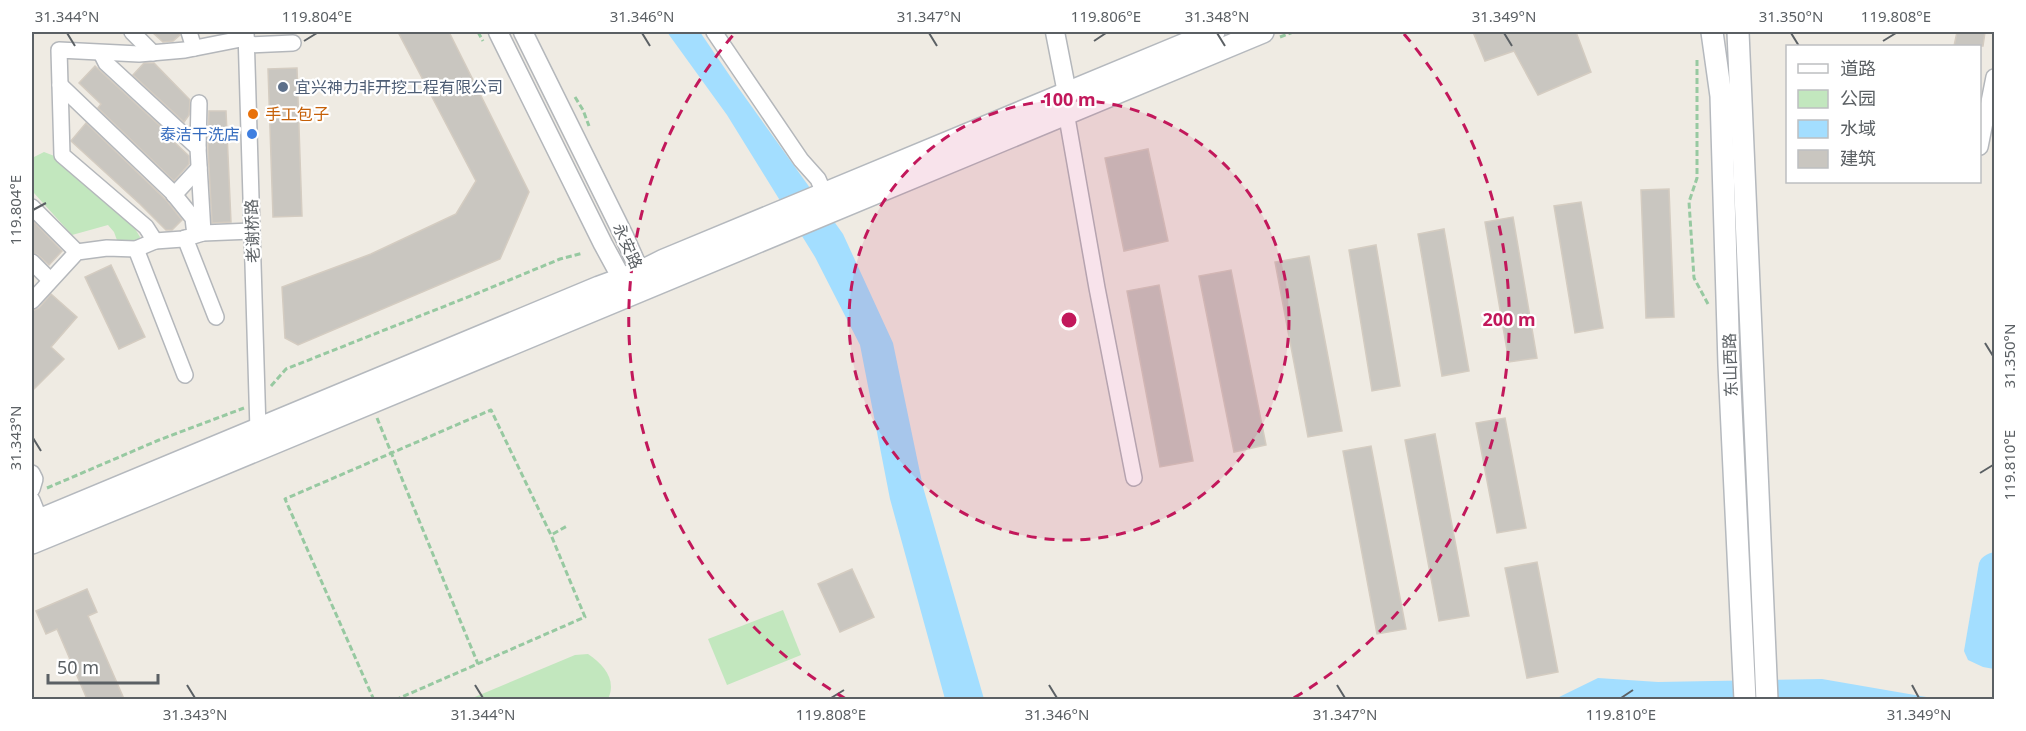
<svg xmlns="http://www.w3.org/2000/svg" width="2026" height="731" font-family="'Noto Sans','Noto Sans SC',sans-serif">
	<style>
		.green { fill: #c2e7be }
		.water { fill: #a3deff }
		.building { fill: #c9c6c0; stroke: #d4ccc1; stroke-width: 1.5 }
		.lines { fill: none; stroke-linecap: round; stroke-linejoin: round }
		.minor-casing { stroke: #b4b7bb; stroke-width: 18 }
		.tertiary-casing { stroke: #b4b7bb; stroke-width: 21 }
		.secondary-casing { stroke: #b5b9be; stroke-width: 24 }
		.path { stroke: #97c9a1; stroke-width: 3; stroke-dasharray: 6 3; stroke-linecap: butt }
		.minor { stroke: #fff; stroke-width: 15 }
		.tertiary { stroke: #fff; stroke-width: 18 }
		.secondary { stroke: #fff; stroke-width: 21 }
		.ticks { fill: none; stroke: #5b6064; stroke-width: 2 }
		.ring { fill: none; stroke: #c2185b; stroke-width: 3; stroke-dasharray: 10 8 }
		.service-dot { fill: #5c6f8a; stroke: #fff; stroke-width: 2 }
		.food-dot { fill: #e8710a; stroke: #fff; stroke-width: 2 }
		.shop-dot { fill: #3f7fe0; stroke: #fff; stroke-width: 2 }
		.labels { text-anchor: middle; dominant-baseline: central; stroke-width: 4.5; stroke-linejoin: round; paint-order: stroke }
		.service-label { font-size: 16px; fill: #4e5e75; stroke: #fff; text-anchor: start }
		.food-label { font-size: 16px; fill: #c56008; stroke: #fff; text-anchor: start }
		.shop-label { font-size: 16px; fill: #366cbe; stroke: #fff; text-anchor: end }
		.street-label { font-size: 16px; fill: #5b6064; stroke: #fff }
		.centre { fill: #c2185b; stroke: #fff; stroke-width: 3 }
		.ring-label { font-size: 18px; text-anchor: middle; font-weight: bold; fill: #c2185b; stroke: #fff; stroke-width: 4.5; stroke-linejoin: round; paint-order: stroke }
		.neatline { fill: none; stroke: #5b6064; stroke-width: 2 }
		.ticks-label { font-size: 15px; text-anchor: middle; fill: #5b6064 }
	</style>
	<rect width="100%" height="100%" fill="#efebe3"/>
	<g class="green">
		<polygon points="44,152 57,157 59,161 134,227 140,237 139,240 118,243 114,232 108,225 72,235 34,193 32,193 32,158"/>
		<polygon points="783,610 801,655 727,685 708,639"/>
		<path d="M588 654C604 665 617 680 608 699H470L575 655Z"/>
	</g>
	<g class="water">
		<polygon points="667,32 700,32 732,79 843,234 893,343 923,487 984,699 945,699 890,499 860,345 815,257 727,115"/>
		<path d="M1994 552V669L1983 667 1968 660 1964 651 1979 563C1982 556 1987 554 1994 552Z"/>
		<polygon points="1598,678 1658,682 1822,679 1938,699 1553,700"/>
	</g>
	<g class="building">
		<polygon points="152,32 179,32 180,35 173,41 163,42"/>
		<polygon points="398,32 449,32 529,192 500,259 298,345 285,338 282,287 371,254 456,214 476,181"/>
		<polygon points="1473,32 1576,32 1591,72 1538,95 1514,51 1485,61"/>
		<polygon points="1957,32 1985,32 1983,46 1954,46"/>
		<polygon points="144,63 154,63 190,100 189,115 184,122 133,75"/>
		<polygon points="95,66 172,137 171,139 189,156 189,164 174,181 98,108 101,104 79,83"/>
		<polygon points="297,68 302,216 273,217 268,69"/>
		<polygon points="209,111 226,111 231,222 212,223 208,148"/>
		<polygon points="86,123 166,200 182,220 172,230 166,230 140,204 71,141"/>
		<polygon points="1148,149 1168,241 1124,251 1105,158"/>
		<polygon points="1669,189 1674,317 1646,318 1641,190"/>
		<polygon points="1581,202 1603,328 1575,333 1554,206"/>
		<polygon points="1513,217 1537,358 1509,362 1485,222"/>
		<polygon points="32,220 62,251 49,265 38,255 32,253"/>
		<polygon points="1444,229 1469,371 1442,376 1418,234"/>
		<polygon points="1376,245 1400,386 1372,391 1349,250"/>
		<polygon points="1309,256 1342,431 1308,437 1275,262"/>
		<polygon points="111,265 145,337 119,349 85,277"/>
		<polygon points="1231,270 1266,445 1234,452 1199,276"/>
		<polygon points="1159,285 1193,461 1160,467 1127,291"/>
		<polygon points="51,294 77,317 51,347 64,359 32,391 32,311 39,308"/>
		<polygon points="1505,418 1526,528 1497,533 1476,423"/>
		<polygon points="1435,434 1469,616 1439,621 1405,440"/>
		<polygon points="1371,446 1406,629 1377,634 1343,451"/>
		<polygon points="1537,562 1558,672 1527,678 1505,568"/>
		<polygon points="852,569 874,617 840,632 818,584"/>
		<polygon points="87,589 97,612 88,616 124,699 87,699 57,629 46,634 36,611"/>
	</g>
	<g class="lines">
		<defs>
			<g id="minor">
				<polyline points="132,32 153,53"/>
				<polyline points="189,32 194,48"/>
				<polyline points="246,32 258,430"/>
				<polyline points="714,32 801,160 818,179 824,193"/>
				<polyline points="246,45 293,43"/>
				<polyline points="101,53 106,63 198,148 203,233"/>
				<polyline points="60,85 172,192 193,218 195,235"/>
				<polyline points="1066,112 1097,288 1134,478"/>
				<polyline points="1980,147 1994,77"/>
				<polyline points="198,148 199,103"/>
				<polyline points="174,195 199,168"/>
				<polyline points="32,207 77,252"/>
				<polyline points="185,238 216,317"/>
				<polyline points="155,241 183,239 203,233 252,231"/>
				<polyline points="136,249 185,375"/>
				<polyline points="32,262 50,280"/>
				<polyline points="32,301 77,252 107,248 136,249 155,241 146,227 62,155 59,50 139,54 185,50 246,38"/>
				<polyline points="32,473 35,479 32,489"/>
				<polyline points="32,500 40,520"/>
			</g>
			<g id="tertiary">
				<polyline points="498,32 603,244 622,279 634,287"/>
				<polyline points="523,32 624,236 640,272 640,284"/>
				<polyline points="1055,32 1067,93 1066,106"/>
			</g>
			<g id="secondary">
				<polyline points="1712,32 1721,96 1729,365 1745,700"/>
				<polyline points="1738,32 1767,700"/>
				<polyline points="32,523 599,287 640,272 664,260 1214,32"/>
				<path d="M32 543C443 375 851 200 1263 32"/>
			</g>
		</defs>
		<use href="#minor" class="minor-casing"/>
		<use href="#tertiary" class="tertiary-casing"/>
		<use href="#secondary" class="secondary-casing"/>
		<g class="path">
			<polyline points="478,32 483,41"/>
			<polyline points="1280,37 1293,32"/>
			<polyline points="1697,60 1697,178 1689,202 1694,278 1708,304"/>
			<polyline points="575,97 583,110 589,126"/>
			<polyline points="271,386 286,369 478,293 560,259 583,253"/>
			<polyline points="377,418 478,664"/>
			<polyline points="47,488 159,440 244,408"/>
			<polyline points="374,700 285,499 491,410 551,535 567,526"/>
			<polyline points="395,700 585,617 551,535"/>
		</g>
		<use href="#minor" class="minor"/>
		<use href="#tertiary" class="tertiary"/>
		<use href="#secondary" class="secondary"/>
	</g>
	<path class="ticks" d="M67 33 75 46M642 33 650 46M929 33 937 46M1217 33 1225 46M1504 33 1512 46M1791 33 1799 46M304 41 317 33M1094 41 1106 33M1883 41 1896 33M33 210 46 203M1985 343 1993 356M33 438 41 451M1980 473 1993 465M187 685 195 698M475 685 483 698M1049 685 1057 698M1337 685 1345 698M1912 685 1919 698M831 698 844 690M1621 698 1633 690"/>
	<circle cx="1069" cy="320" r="220" fill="#c2185b" fill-opacity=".12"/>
	<g class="ring">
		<circle cx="1069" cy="320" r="220"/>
		<path d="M846 699A440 440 0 0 1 734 34M1404 34A440 440 0 0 1 1292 699"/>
	</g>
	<circle class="service-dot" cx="283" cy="87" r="6"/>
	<circle class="food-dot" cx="253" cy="114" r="6"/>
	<circle class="shop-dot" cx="252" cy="134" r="6"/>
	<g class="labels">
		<g class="service-label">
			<text x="295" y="87">宜兴神力非开挖工程有限公司</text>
		</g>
		<g class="food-label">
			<text x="265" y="114">手工包子</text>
		</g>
		<g class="shop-label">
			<text x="240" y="134">泰洁干洗店</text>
		</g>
		<g class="street-label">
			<text transform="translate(252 231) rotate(-92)">老谢桥路</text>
			<text transform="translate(628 246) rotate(66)">永安路</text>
			<text transform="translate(1730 365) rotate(-92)">东山西路</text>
		</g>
	</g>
	<circle cx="1069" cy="320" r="9" class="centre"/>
	<g class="ring-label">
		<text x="1069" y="106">100 m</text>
		<text x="1509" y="326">200 m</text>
	</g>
	<rect width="2026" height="731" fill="none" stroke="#ffffff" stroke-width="66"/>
	<rect x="1786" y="45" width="195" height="138" fill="#ffffff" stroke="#bdbfc1" stroke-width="1.5"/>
	<rect x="1798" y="64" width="30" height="9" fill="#ffffff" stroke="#bdbfc1" stroke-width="1.5"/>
	<text x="1840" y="75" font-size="18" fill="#5b6064">道路</text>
	<rect x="1798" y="90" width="30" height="18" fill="#c2e7be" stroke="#bdbfc1" stroke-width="1.5"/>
	<text x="1840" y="105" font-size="18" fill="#5b6064">公园</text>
	<rect x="1798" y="120" width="30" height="18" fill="#a3deff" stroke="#bdbfc1" stroke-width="1.5"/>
	<text x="1840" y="135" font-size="18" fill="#5b6064">水域</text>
	<rect x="1798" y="150" width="30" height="18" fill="#c9c6c0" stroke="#bdbfc1" stroke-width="1.5"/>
	<text x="1840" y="165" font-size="18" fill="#5b6064">建筑</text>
	<path d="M48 674v9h110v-9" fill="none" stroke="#5b6064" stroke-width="3"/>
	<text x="57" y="674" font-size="18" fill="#5b6064" stroke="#ffffff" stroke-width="4.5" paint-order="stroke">50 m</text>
	<rect x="33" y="33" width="1960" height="665" class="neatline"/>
	<g class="ticks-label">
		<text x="67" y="22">31.344°N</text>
		<text x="317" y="22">119.804°E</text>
		<text x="642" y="22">31.346°N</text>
		<text x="929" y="22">31.347°N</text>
		<text x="1106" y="22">119.806°E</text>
		<text x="1217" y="22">31.348°N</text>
		<text x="1504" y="22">31.349°N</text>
		<text x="1791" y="22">31.350°N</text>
		<text x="1896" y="22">119.808°E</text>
		<text transform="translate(16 210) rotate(-90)" y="5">119.804°E</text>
		<text transform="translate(2010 356) rotate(-90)" y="5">31.350°N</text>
		<text transform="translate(16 438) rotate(-90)" y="5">31.343°N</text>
		<text transform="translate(2010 465) rotate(-90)" y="5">119.810°E</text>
		<text x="195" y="720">31.343°N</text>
		<text x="483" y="720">31.344°N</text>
		<text x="831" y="720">119.808°E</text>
		<text x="1057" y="720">31.346°N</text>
		<text x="1345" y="720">31.347°N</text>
		<text x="1621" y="720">119.810°E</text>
		<text x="1919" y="720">31.349°N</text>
	</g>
</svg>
